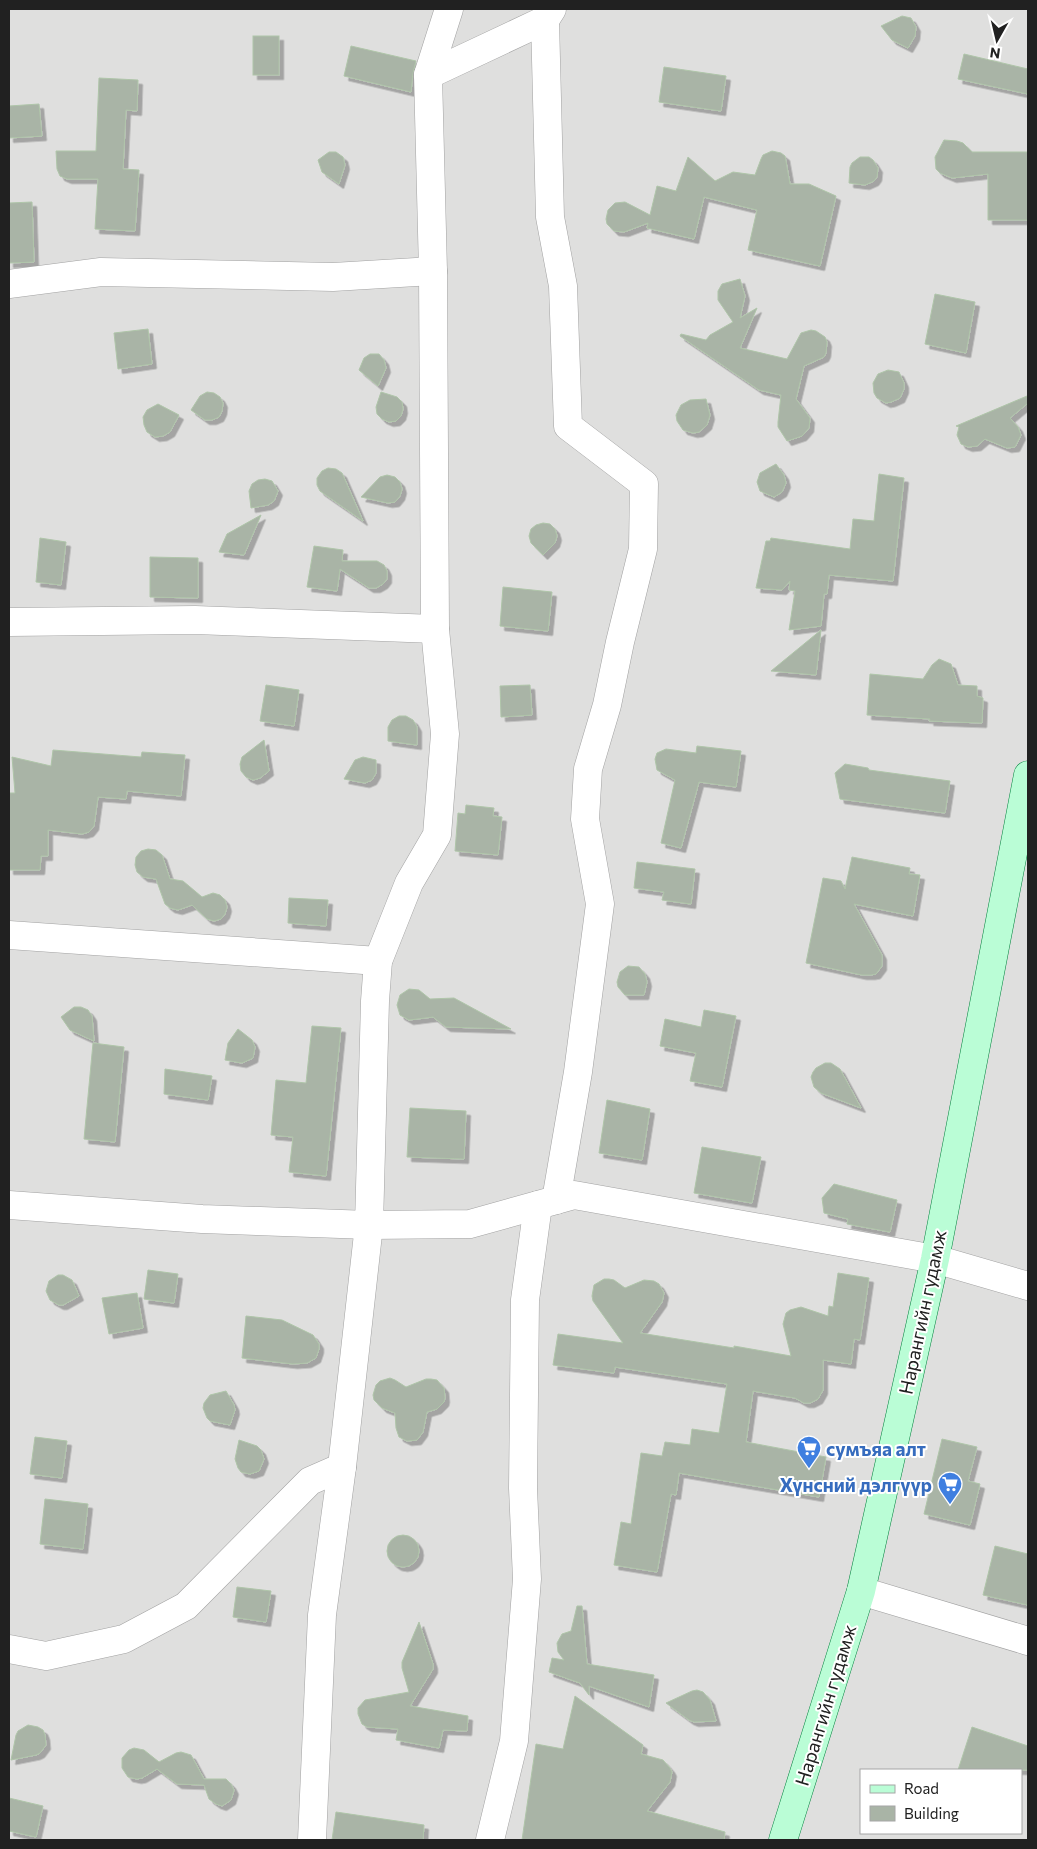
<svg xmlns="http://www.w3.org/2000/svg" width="1037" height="1849" font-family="Commissioner,sans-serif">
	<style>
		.residential { fill: #dfdfde; fill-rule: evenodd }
		.building { fill: #a9b4a6; stroke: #afc5a9; filter: url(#shadow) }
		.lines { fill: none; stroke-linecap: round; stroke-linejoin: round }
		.street-casing { stroke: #a2a2a2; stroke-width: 29 }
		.secondary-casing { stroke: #00813c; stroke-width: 29 }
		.street { stroke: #fff; stroke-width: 28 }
		.secondary { stroke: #bafdd6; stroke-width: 28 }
		.labels { text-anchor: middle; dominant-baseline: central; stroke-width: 4; stroke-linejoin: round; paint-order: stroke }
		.street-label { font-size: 19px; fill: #212121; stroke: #fff }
		.shop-label { font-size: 19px; font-weight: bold; fill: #366cbe; stroke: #fff; text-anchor: start }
	</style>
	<defs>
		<filter id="shadow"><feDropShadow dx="4.5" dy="4.5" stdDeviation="0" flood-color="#0004"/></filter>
	</defs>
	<rect width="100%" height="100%" fill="#e8f2e8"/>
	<path class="residential" d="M9 9H1028V1840H9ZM861 1770H1021V1833H861Z"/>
	<g class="building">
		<polygon points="902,16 911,18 916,27 915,36 908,48 892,40 881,26"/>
		<rect x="253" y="36" width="26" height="39"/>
		<polygon points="351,46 416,61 413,73 411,92 344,76"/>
		<polygon points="964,54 1028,69 1028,94 958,79"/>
		<polygon points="664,67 726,76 721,111 659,102"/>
		<polygon points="99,78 138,80 137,111 126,110 123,169 139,170 135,231 95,229 98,179 67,179 60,176 57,169 56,151 96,151"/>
		<polygon points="39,104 42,136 9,138 9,106"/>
		<polygon points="944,140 957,141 963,143 972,152 1028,152 1028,220 988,220 988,174 952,178 940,173 936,169 935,157"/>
		<polygon points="772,151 781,153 785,156 790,184 809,184 836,196 820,266 748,250 757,210 704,197 694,239 647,228 648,223 624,232 614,231 607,224 606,219 608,210 615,203 625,202 650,215 657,186 676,191 688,157 715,181 733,172 755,175 761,159 763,155"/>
		<polygon points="329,152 336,152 343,157 345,165 339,184 322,172 318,160"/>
		<polygon points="860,157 869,157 873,160 878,168 877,177 874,181 865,185 849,183 850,167 852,163"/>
		<polygon points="32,202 34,262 9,263 9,203"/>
		<polygon points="740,279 745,296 740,318 757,308 740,348 787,359 801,333 811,330 816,331 825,337 827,342 826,353 824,357 804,366 796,399 810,418 809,428 802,436 787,441 778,427 778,422 781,395 759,390 680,336 681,334 706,340 710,335 733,322 718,300 718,291 722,284"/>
		<polygon points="935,294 975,302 966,353 925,344"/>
		<polygon points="148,329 152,364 118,369 114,333"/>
		<polygon points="370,354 379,354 384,360 386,368 378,386 359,370 364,358"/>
		<polygon points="888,370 899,372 904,383 904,389 900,398 891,402 886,403 877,398 874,393 873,383 878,374"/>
		<polygon points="207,392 214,393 220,397 223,403 222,411 219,417 212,420 205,420 191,410 200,396"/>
		<polygon points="381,392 397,397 402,402 403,409 401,416 396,421 389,422 382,419 377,414 376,407"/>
		<polygon points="1027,396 1028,403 1010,418 1018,427 1021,435 1015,447 1007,448 985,439 977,446 968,447 961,444 957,435 959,427 956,426"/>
		<polygon points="706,399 710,415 707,425 699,432 693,433 683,430 677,421 676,415 681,405 690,400"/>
		<polygon points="158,404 179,415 170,432 163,436 155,437 147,432 144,425 143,417 147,410"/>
		<polygon points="776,464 784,475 786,483 782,492 774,497 760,491 757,482 760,473"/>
		<polygon points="328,468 336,469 342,473 363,521 320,491 317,485 317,478 322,471"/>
		<polygon points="879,474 904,478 893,581 829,575 827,594 824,594 821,626 789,630 795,591 789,590 790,581 782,590 756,588 766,541 770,541 771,538 850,549 853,519 874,521"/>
		<polygon points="387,475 395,477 400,482 402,489 400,496 395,502 388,503 361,497 380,477"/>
		<polygon points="265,479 272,481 278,491 274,501 268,505 251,508 249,491 252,484 258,480"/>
		<polygon points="261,515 244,555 219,552 227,534"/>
		<polygon points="543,523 550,524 555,529 557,536 555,543 543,555 531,543 529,536 531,529 536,525"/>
		<polygon points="40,538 66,542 61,585 36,582"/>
		<polygon points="314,546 343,550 342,561 377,561 384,565 387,571 387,579 383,584 376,588 369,588 340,569 337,591 307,587"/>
		<polygon points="150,557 198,558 198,598 150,597"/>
		<polygon points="503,587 552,592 548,631 500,626"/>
		<polygon points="821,630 816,675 771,671"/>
		<polygon points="939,659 951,664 958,685 977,686 977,696 983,698 982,723 929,721 930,719 867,715 870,674 923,679 932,665"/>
		<polygon points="266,685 299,690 294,726 260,721"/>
		<polygon points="530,685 532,715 501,717 500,686"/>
		<polygon points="399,716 406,716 413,720 417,727 417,745 388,741 388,727 392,720"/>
		<polygon points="264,740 269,771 260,778 253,780 246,777 241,771 240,764 242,757"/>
		<polygon points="697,746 741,751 736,787 699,782 681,848 661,843 675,780 657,770 655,759 657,753 666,749 696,753"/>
		<polygon points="53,750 141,757 142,752 185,755 181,796 127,791 126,799 98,797 94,826 89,832 82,834 48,830 48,856 41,856 40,870 9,870 9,793 15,793 12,757 51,766"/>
		<polygon points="363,757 376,760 376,773 372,780 365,783 344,779 355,760"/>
		<polygon points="845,764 868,768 869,770 950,781 945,813 840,799 835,773"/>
		<polygon points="466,805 494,808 493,816 502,817 498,855 455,851 458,813 465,814"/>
		<polygon points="148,849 156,850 162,855 170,879 183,881 202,897 213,893 220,895 225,900 227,907 225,914 221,919 214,921 207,919 192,905 178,910 170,908 165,904 156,879 143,877 137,872 135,865 136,857 141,851"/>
		<polygon points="852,857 910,868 909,874 920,875 913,916 854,904 882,955 882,966 876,974 871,975 862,975 806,963 823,878 841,881 845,889"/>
		<polygon points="637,862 695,869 691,904 662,900 664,892 634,888"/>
		<polygon points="289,898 328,900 326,926 288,923"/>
		<polygon points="628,966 639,967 645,974 647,982 644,995 625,995 618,987 617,982 620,972"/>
		<polygon points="409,989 419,990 430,999 454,998 511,1029 446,1027 433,1017 409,1020 400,1015 397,1005 400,995"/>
		<polygon points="74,1007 81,1007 88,1010 92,1016 94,1041 70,1030 61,1017"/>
		<polygon points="704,1010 736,1016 722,1087 690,1081 696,1053 660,1046 665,1019 701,1027"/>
		<polygon points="312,1026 341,1028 326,1176 289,1172 293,1137 271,1135 276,1080 306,1083"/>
		<polygon points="238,1029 252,1040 255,1047 253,1058 242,1063 225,1060 228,1043"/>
		<polygon points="93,1043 124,1047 115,1142 84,1139"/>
		<polygon points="825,1063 831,1063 840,1069 861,1108 821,1093 814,1087 811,1077 813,1072 816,1068"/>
		<polygon points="165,1069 212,1076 208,1100 164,1094"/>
		<polygon points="607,1100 650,1109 642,1160 599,1153"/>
		<polygon points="410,1108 466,1111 464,1159 407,1157"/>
		<polygon points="702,1147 761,1157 752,1203 694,1193"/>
		<polygon points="834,1184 897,1200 890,1232 847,1224 848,1219 824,1213 822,1198"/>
		<polygon points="148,1270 178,1274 174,1303 144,1299"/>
		<polygon points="838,1273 869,1278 860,1340 854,1339 851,1364 823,1360 823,1390 818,1399 810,1403 804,1403 795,1398 753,1391 746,1442 826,1457 819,1497 679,1473 676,1495 671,1494 657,1572 614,1565 621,1522 631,1524 641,1453 662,1456 665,1442 690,1445 692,1429 719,1433 727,1384 615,1367 614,1373 553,1365 558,1334 623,1343 593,1301 592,1296 594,1285 604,1279 609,1279 614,1280 625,1288 644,1280 654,1281 659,1284 664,1293 662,1302 640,1333 734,1348 734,1346 791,1356 783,1324 786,1313 790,1310 801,1307 828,1316 829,1306 833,1307"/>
		<polygon points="58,1275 63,1275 72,1280 79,1296 63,1305 59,1305 50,1300 46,1291 49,1281"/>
		<polygon points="137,1293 143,1328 109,1334 102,1298"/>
		<polygon points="246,1316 282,1320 313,1335 319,1344 319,1349 316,1358 307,1363 293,1364 242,1358"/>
		<polygon points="390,1378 395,1380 406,1387 426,1379 431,1379 437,1380 444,1388 445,1398 444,1402 437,1409 427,1412 423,1432 417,1440 407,1441 399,1437 396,1428 395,1413 382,1408 374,1400 373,1395 376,1385 380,1381"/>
		<polygon points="226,1391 234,1405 235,1410 230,1425 210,1421 207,1418 203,1408 204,1403 210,1395"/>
		<polygon points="35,1437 67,1441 62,1478 30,1474"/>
		<polygon points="942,1439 977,1447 968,1481 980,1484 970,1525 924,1514"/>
		<polygon points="239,1440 257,1446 261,1450 264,1459 259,1471 250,1474 241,1472 238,1468 235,1459"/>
		<polygon points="45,1499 88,1504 83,1549 40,1544"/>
		<circle cx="403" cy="1551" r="16"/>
		<polygon points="995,1546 1028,1554 1028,1605 983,1595"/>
		<polygon points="237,1587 271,1591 266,1622 233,1617"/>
		<polygon points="577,1606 582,1606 587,1664 654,1675 649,1707 589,1686 589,1695 580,1683 549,1672 552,1658 564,1660 558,1652 557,1643 562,1634 571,1631"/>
		<polygon points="419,1622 433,1664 433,1669 410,1706 468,1716 467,1731 443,1730 439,1748 396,1740 398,1729 367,1727 362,1724 358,1714 358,1708 365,1700 409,1692 402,1668 402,1662"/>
		<polygon points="697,1690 703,1692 710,1700 716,1721 694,1722 689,1720 666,1703 692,1691"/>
		<polygon points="575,1696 643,1745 641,1754 663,1760 670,1768 672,1772 670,1782 647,1811 725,1832 724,1840 522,1840 536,1744 563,1749"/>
		<polygon points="28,1725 38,1727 43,1730 45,1735 46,1745 40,1753 36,1755 11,1760 16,1735 18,1731"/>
		<polygon points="972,1727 1028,1746 1028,1770 958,1770"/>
		<polygon points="134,1748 144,1750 159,1762 176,1753 181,1752 191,1755 204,1779 226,1779 231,1784 234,1790 231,1800 222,1806 216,1804 209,1799 204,1785 177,1784 157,1769 142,1778 137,1779 128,1777 122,1768 122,1758 129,1750"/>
		<polygon points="9,1798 43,1806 36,1837 9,1831"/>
		<polygon points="336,1812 424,1825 423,1840 332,1840"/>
	</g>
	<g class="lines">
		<defs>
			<g id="street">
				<polyline points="545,20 550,217 563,286 568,426 644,484 643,549 620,642 607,705 588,769 585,819 600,904 578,1072 556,1200"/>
				<polyline points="428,75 545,20 552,9"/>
				<polyline points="9,284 101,272 333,277 433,271"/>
				<polyline points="9,622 195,620 435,629"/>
				<polyline points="9,935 378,961"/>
				<polyline points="9,1205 202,1219 369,1225 470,1224 574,1195 935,1259 1028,1286"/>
				<polyline points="861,1591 1028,1641"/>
				<polyline points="9,1649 46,1656 124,1639 186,1606 310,1481 342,1467"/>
				<polyline points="312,1840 322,1615 342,1467 369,1225 375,1001 378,961 409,883 437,835 445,734 435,629 433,271 428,75 449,9"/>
				<polyline points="490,1840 514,1741 527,1579 523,1488 525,1300 538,1205"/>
			</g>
			<polyline id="secondary" points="783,1840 861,1591 935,1259 1028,775"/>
		</defs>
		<use href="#street" class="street-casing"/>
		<use href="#secondary" class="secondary-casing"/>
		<use href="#street" class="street"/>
		<use href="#secondary" class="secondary"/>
	</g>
	<defs>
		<symbol id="supermarket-pin" viewBox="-11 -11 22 30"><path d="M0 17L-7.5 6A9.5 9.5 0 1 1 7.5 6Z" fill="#3f7fe0" stroke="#fff"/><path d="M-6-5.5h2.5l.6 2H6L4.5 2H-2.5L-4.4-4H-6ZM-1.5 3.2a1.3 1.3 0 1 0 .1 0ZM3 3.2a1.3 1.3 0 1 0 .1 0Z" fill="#fff"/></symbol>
	</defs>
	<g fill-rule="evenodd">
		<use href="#supermarket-pin" x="795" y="1434" width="28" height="38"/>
		<use href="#supermarket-pin" x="936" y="1470" width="28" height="38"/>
	</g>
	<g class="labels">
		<g class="street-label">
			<text transform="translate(922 1312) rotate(-78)">Нарангийн гудамж</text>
			<text transform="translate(825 1705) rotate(-73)">Нарангийн гудамж</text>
		</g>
		<g class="shop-label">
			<text x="826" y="1448">сумъяа алт</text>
			<text x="932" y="1484" text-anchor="end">Хүнсний дэлгүүр</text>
		</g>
	</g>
	<rect width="1037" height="1849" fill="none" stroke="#212121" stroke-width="20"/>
	<rect x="860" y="1769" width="162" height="65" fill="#ffffff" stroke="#a6a6a6"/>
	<rect x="870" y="1785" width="25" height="8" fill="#bafdd6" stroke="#a6a6a6"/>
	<text x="904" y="1794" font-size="15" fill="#212121">Road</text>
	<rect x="870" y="1806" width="25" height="15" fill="#a9b4a6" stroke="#a6a6a6"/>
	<text x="904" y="1819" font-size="15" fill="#212121">Building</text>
	<g transform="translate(997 40) rotate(188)" stroke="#ffffff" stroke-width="4" paint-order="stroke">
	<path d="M0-4L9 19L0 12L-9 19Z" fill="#212121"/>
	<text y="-8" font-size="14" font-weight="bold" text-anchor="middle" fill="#212121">N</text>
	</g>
</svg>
